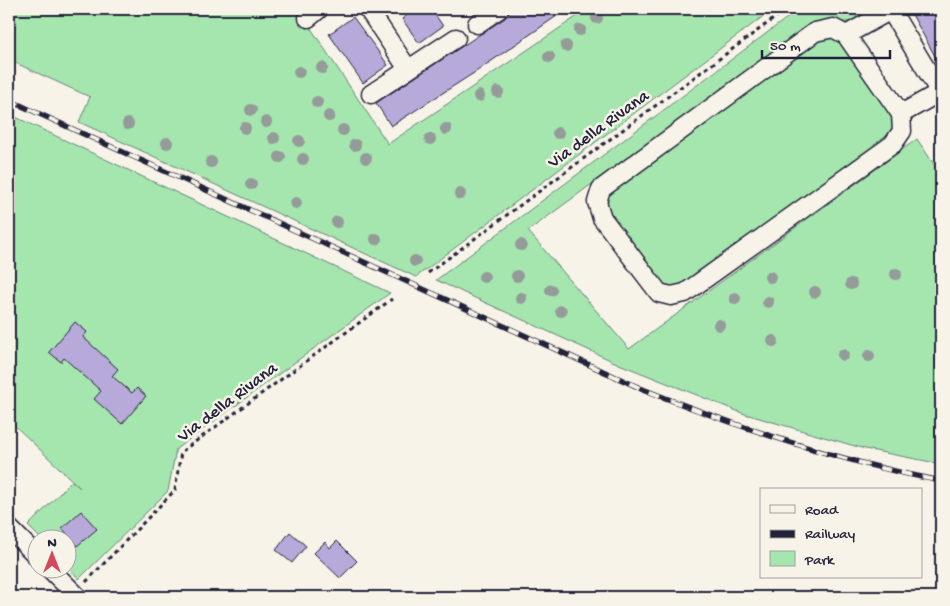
<svg xmlns="http://www.w3.org/2000/svg" width="950" height="606" font-family="'Gochi Hand',sans-serif">
	<style>
		.green { fill: #a5e6af; stroke: #648475 }
		.building { fill: #b7aada; stroke: #22223b }
		.lines { fill: none; stroke-linecap: round; stroke-linejoin: round }
		.minor-casing { stroke: #22223b; stroke-width: 21 }
		.path { stroke: #22223b; stroke-width: 3; stroke-dasharray: 4 4; stroke-linecap: butt }
		.minor { stroke: #f7f3e8; stroke-width: 18 }
		.rail-casing { stroke: #22223b; stroke-width: 5.5 }
		.rail { stroke: #f7f3e8; stroke-width: 4; stroke-dasharray: 11; stroke-linecap: butt }
		.tree { fill: #949b99 }
		.labels { text-anchor: middle; dominant-baseline: central; stroke-width: 5; stroke-linejoin: round; paint-order: stroke }
		.street-label { font-size: 18px; fill: #22223b; stroke: #f7f3e8 }
	</style>
	<rect width="100%" height="100%" fill="#f7f3e8"/>
	<filter id="ink" filterUnits="userSpaceOnUse"><feTurbulence type="fractalNoise" baseFrequency=".02" numOctaves="2"/><feDisplacementMap in="SourceGraphic" scale="10" xChannelSelector="R" yChannelSelector="G"/><feConvolveMatrix kernelMatrix="1 2 1 2 8 2 1 2 1" color-interpolation-filters="sRGB"/></filter>
	<g filter="url(#ink)">
		<g class="green">
			<polygon points="9,9 298,9 388,144 588,9 773,9 416,277 79,122 90,97 9,60"/>
			<polygon points="799,9 850,9 861,22 812,22 528,231 629,349 917,139 941,175 941,464 865,449 742,413 619,364 436,280"/>
			<polygon points="832,34 842,39 895,116 896,129 888,140 683,288 663,288 607,216 603,202 606,192 818,37"/>
			<polygon points="9,114 390,293 176,449 168,491 79,579 68,567 68,538 40,538 28,526 72,481 80,488 9,420"/>
		</g>
		<g class="building">
			<polygon points="401,9 431,9 443,26 419,43 402,19 406,16"/>
			<polygon points="510,9 567,9 477,71 391,126 376,103 505,18 508,14"/>
			<polygon points="909,9 941,9 941,67"/>
			<polygon points="353,17 388,65 363,83 329,34"/>
			<polygon points="75,322 87,332 83,337 118,369 112,376 132,393 137,388 146,396 122,424 94,399 101,391 64,358 61,362 49,352"/>
			<polygon points="81,511 97,529 77,546 62,528"/>
			<polygon points="290,532 306,546 292,563 276,550"/>
			<polygon points="337,541 357,561 340,578 314,553 325,542 330,548"/>
		</g>
		<g class="lines">
			<defs>
				<g id="minor">
					<polyline points="368,9 408,69"/>
					<polyline points="890,9 941,94"/>
					<polyline points="308,18 319,9"/>
					<polyline points="477,24 499,9"/>
					<polygon points="833,28 846,35 901,114 902,131 893,144 685,293 671,296 659,293 602,218 597,202 601,189 815,32"/>
					<polyline points="846,35 891,10"/>
					<polyline points="371,94 456,38"/>
					<polyline points="901,114 940,92"/>
					<polyline points="9,528 38,557"/>
					<polyline points="49,568 78,597"/>
				</g>
			</defs>
			<use href="#minor" class="minor-casing"/>
			<g class="path">
				<polyline points="428,273 787,9"/>
				<polyline points="86,582 175,490 181,452 392,299"/>
			</g>
			<use href="#minor" class="minor"/>
			<defs>
				<path id="rail" d="M9 100 640 388C738 427 837 461 941 481"/>
			</defs>
			<use href="#rail" class="rail-casing"/>
			<use href="#rail" class="rail"/>
		</g>
		<g class="tree">
			<circle cx="597" cy="18" r="6"/>
			<circle cx="580" cy="30" r="6"/>
			<circle cx="566" cy="46" r="6"/>
			<circle cx="549" cy="57" r="6"/>
			<circle cx="322" cy="68" r="6"/>
			<circle cx="299" cy="72" r="6"/>
			<circle cx="498" cy="92" r="6"/>
			<circle cx="479" cy="96" r="6"/>
			<circle cx="317" cy="102" r="6"/>
			<circle cx="251" cy="110" r="6"/>
			<circle cx="329" cy="116" r="6"/>
			<circle cx="266" cy="122" r="6"/>
			<circle cx="128" cy="124" r="6"/>
			<circle cx="245" cy="128" r="6"/>
			<circle cx="446" cy="129" r="6"/>
			<circle cx="343" cy="130" r="6"/>
			<circle cx="558" cy="133" r="6"/>
			<circle cx="274" cy="138" r="6"/>
			<circle cx="430" cy="139" r="6"/>
			<circle cx="299" cy="141" r="6"/>
			<circle cx="167" cy="143" r="6"/>
			<circle cx="355" cy="145" r="6"/>
			<circle cx="280" cy="157" r="6"/>
			<circle cx="366" cy="158" r="6"/>
			<circle cx="303" cy="159" r="6"/>
			<circle cx="211" cy="162" r="6"/>
			<circle cx="251" cy="184" r="6"/>
			<circle cx="460" cy="194" r="6"/>
			<circle cx="296" cy="203" r="6"/>
			<circle cx="337" cy="222" r="6"/>
			<circle cx="376" cy="239" r="6"/>
			<circle cx="521" cy="245" r="6"/>
			<circle cx="415" cy="261" r="6"/>
			<circle cx="896" cy="274" r="6"/>
			<circle cx="517" cy="276" r="6"/>
			<circle cx="484" cy="277" r="6"/>
			<circle cx="770" cy="277" r="6"/>
			<circle cx="851" cy="284" r="6"/>
			<circle cx="551" cy="290" r="6"/>
			<circle cx="815" cy="292" r="6"/>
			<circle cx="521" cy="298" r="6"/>
			<circle cx="735" cy="298" r="6"/>
			<circle cx="768" cy="302" r="6"/>
			<circle cx="561" cy="311" r="6"/>
			<circle cx="719" cy="325" r="6"/>
			<circle cx="773" cy="341" r="6"/>
			<circle cx="843" cy="355" r="6"/>
			<circle cx="869" cy="356" r="6"/>
		</g>
	</g>
	<g class="labels">
		<g class="street-label">
			<text transform="translate(599 130) rotate(-36)">Via della Rivana</text>
			<text transform="translate(228 403) rotate(-37)">Via della Rivana</text>
		</g>
	</g>
	<rect width="950" height="606" fill="none" stroke="#f7f3e8" stroke-width="30"/>
	<rect x="15" y="15" width="920" height="576" fill="none" stroke="#22223b" stroke-width="2" filter="url(#ink)"/>
	<rect x="760" y="488" width="162" height="90" fill="#f7f3e8" stroke="#a29fa3"/>
	<rect x="770" y="505" width="25" height="8" fill="#f7f3e8" stroke="#a29fa3"/>
	<text x="805" y="514" font-size="15" fill="#22223b">Road</text>
	<rect x="770" y="530" width="25" height="8" fill="#22223b" stroke="#a29fa3"/>
	<text x="805" y="538" font-size="15" fill="#22223b">Railway</text>
	<rect x="770" y="551" width="25" height="15" fill="#a5e6af" stroke="#a29fa3"/>
	<text x="805" y="564" font-size="15" fill="#22223b">Park</text>
	<g transform="translate(52 554)"><circle r="24" fill="#f7f3e8" stroke="#a29fa3"/>
	<path d="M0-4L9 19L0 12L-9 19Z" fill="#d1495b"/>
	<text y="-8" font-size="14" font-weight="bold" text-anchor="middle" fill="#22223b">N</text>
	</g>
	<path d="M762 50v8h128v-8" fill="none" stroke="#22223b" stroke-width="2.5"/>
	<text x="770" y="50" font-size="15" fill="#22223b" stroke="#f7f3e8" stroke-width="4" paint-order="stroke">50 m</text>
</svg>
